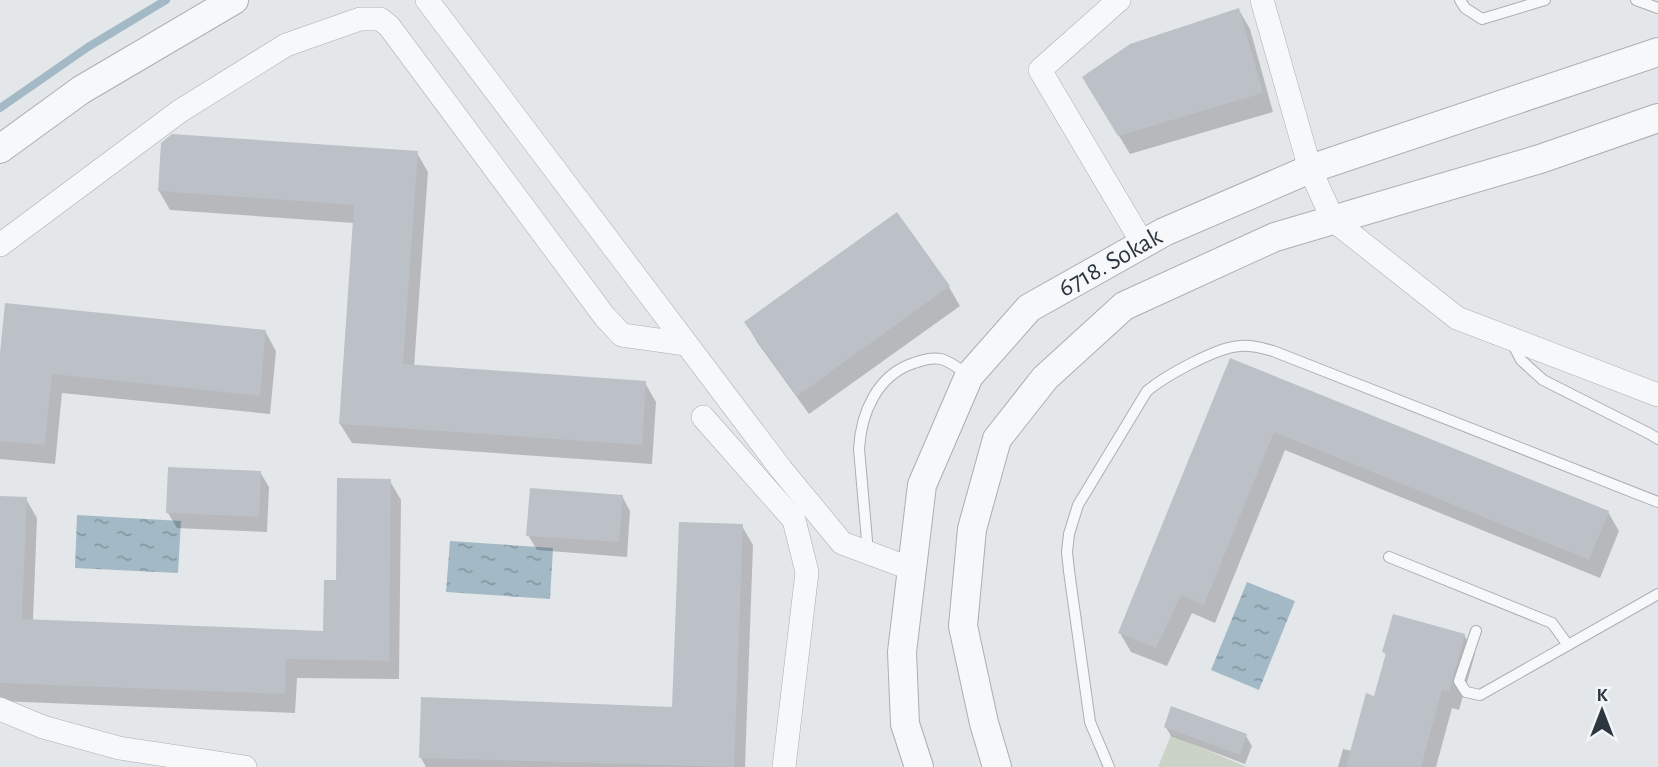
<svg xmlns="http://www.w3.org/2000/svg" width="1658" height="767" font-family="'Alegreya Sans',sans-serif">
	<style>
		.pitch { fill: #cbd3c6 }
		.water { fill: url(#water-ripples) }
		.shadow { fill: #0003 }
		.lines { fill: none; stroke-linecap: round; stroke-linejoin: round }
		.stream { stroke: #a3bac6; stroke-width: 8 }
		.building { fill: #bbc1c7 }
		.service-casing { stroke: #a9afb4; stroke-width: 12 }
		.minor-casing { stroke: #a9afb4; stroke-width: 24 }
		.tertiary-casing { stroke: #a9afb4; stroke-width: 30 }
		.service { stroke: #f6f8f9; stroke-width: 10 }
		.minor { stroke: #f6f8f9; stroke-width: 23 }
		.tertiary { stroke: #f6f8f9; stroke-width: 28 }
		.labels { text-anchor: middle; dominant-baseline: central; stroke-width: 5; stroke-linejoin: round; paint-order: stroke }
		.street-label { font-size: 26px; fill: #2d3741; stroke: #f3f6f8 }
	</style>
	<defs>
		<pattern id="water-ripples" width="26" height="14" patternUnits="userSpaceOnUse" patternTransform="scale(1.75)"><rect width="26" height="14" fill="#a3bac6"/><path d="M2 4q2-2 4 0t4 0M15 11q2-2 4 0t4 0" fill="none" stroke="#8598a2"/></pattern>
	</defs>
	<rect width="100%" height="100%" fill="#e4e7ea"/>
	<polygon class="pitch" points="1171,735 1247,767 1158,767"/>
	<g class="water">
		<polygon points="77,515 181,521 178,573 75,568"/>
		<polygon points="450,541 553,548 550,599 446,592"/>
		<polygon points="1247,582 1295,601 1259,690 1211,670"/>
	</g>
	<g class="shadow">
		<polygon points="1239,10 1250,29 1273,112 1130,154 1084,78"/>
		<polygon points="417,153 428,172 414,367 645,383 656,402 652,464 352,443 340,424 354,223 170,210 159,191"/>
		<polygon points="897,215 949,287 960,306 809,414 757,342 746,323"/>
		<polygon points="265,331 276,351 270,414 62,393 55,464 0,459 0,369"/>
		<polygon points="1231,360 1608,512 1619,531 1600,578 1285,450 1215,623 1192,613 1167,666 1131,652 1120,633"/>
		<polygon points="260,472 269,487 267,532 177,528 168,513"/>
		<polygon points="390,481 401,500 399,679 297,678 295,713 0,701 0,498 26,499 37,518 33,621 325,633 338,582"/>
		<polygon points="622,496 630,511 627,557 537,550 528,535"/>
		<polygon points="742,526 753,545 745,767 426,767 421,758 674,708"/>
		<polygon points="1464,635 1475,654 1459,710 1452,708 1436,767 1338,767 1343,749 1352,751 1375,698 1387,656 1384,652"/>
		<polygon points="1165,726 1246,736 1252,746 1245,764 1171,736"/>
	</g>
	<g class="lines">
		<polyline class="stream" points="0,108 88,47 166,0"/>
	</g>
	<g class="building">
		<polygon points="1239,8 1263,93 1118,136 1082,77 1130,44"/>
		<polygon points="172,134 418,151 403,364 646,381 642,445 339,424 354,205 158,191 161,143"/>
		<polygon points="897,212 950,286 797,396 744,322"/>
		<polygon points="5,303 266,330 260,396 52,374 45,445 0,441 0,353"/>
		<polygon points="1230,358 1609,511 1589,560 1274,432 1204,605 1181,595 1156,648 1118,633"/>
		<polygon points="168,467 261,471 259,517 166,513"/>
		<polygon points="337,478 391,479 389,661 286,659 285,694 0,683 0,496 27,497 22,619 323,631 324,580 336,580"/>
		<polygon points="530,488 623,495 619,542 526,536"/>
		<polygon points="679,522 743,524 734,767 419,758 421,697 672,707"/>
		<polygon points="1393,614 1465,634 1449,692 1442,690 1421,767 1346,767 1366,693 1374,696 1386,653 1382,652"/>
		<polygon points="1171,706 1247,734 1240,755 1164,727"/>
	</g>
	<g class="lines">
		<defs>
			<g id="service">
				<polyline points="1460,0 1465,8 1482,19 1545,0"/>
				<polyline points="1636,0 1658,8"/>
				<polyline points="1511,341 1521,360 1543,380 1650,434 1658,439"/>
				<path d="M868 552 859 449C861 413 877 375 914 363 922 360 932 357 941 359 950 361 961 370 969 376"/>
				<polyline points="1389,557 1552,623 1568,645"/>
				<polyline points="1476,631 1459,681 1466,692 1480,695 1658,594"/>
				<path d="M1109 767 1090 722 1069 571 1067 552 1069 534 1078 505 1147 391C1165 376 1217 347 1240 346 1252 345 1262 348 1273 351L1658 502"/>
			</g>
			<g id="minor">
				<polyline points="427,0 781,469 842,543 912,569"/>
				<polyline points="1119,0 1040,70 1143,244"/>
				<polyline points="1262,0 1310,169 1333,220 1457,318 1658,395"/>
				<polyline points="0,245 180,111 286,45 360,19 380,19 389,26 605,317 622,335 686,344"/>
				<polyline points="703,417 794,520 807,572 784,767"/>
				<polyline points="0,709 43,727 119,748 245,767"/>
			</g>
			<g id="tertiary">
				<polyline points="0,149 81,90 234,0"/>
				<path id="s1" d="M919 767 905 724 902 652 922 485 969 376 1029 308 1164 232 1310 169 1658 52"/>
				<polyline points="997,767 984,723 963,626 972,529 997,439 1045,378 1124,306 1275,237 1540,159 1658,118"/>
			</g>
		</defs>
		<use href="#service" class="service-casing"/>
		<use href="#minor" class="minor-casing"/>
		<use href="#tertiary" class="tertiary-casing"/>
		<use href="#service" class="service"/>
		<use href="#minor" class="minor"/>
		<use href="#tertiary" class="tertiary"/>
	</g>
	<g class="labels">
		<g class="street-label">
			<text stroke="none"><textPath href="#s1" startOffset="588">6718. Sokak</textPath></text>
		</g>
	</g>
	<g transform="translate(1602 711)" stroke="#f3f6f8" stroke-width="5" paint-order="stroke">
	<path d="M0-5L12 26L0 18L-12 26Z" fill="#2d3741"/>
	<text y="-10" font-size="19" font-weight="bold" text-anchor="middle" fill="#2d3741">K</text>
	</g>
</svg>
